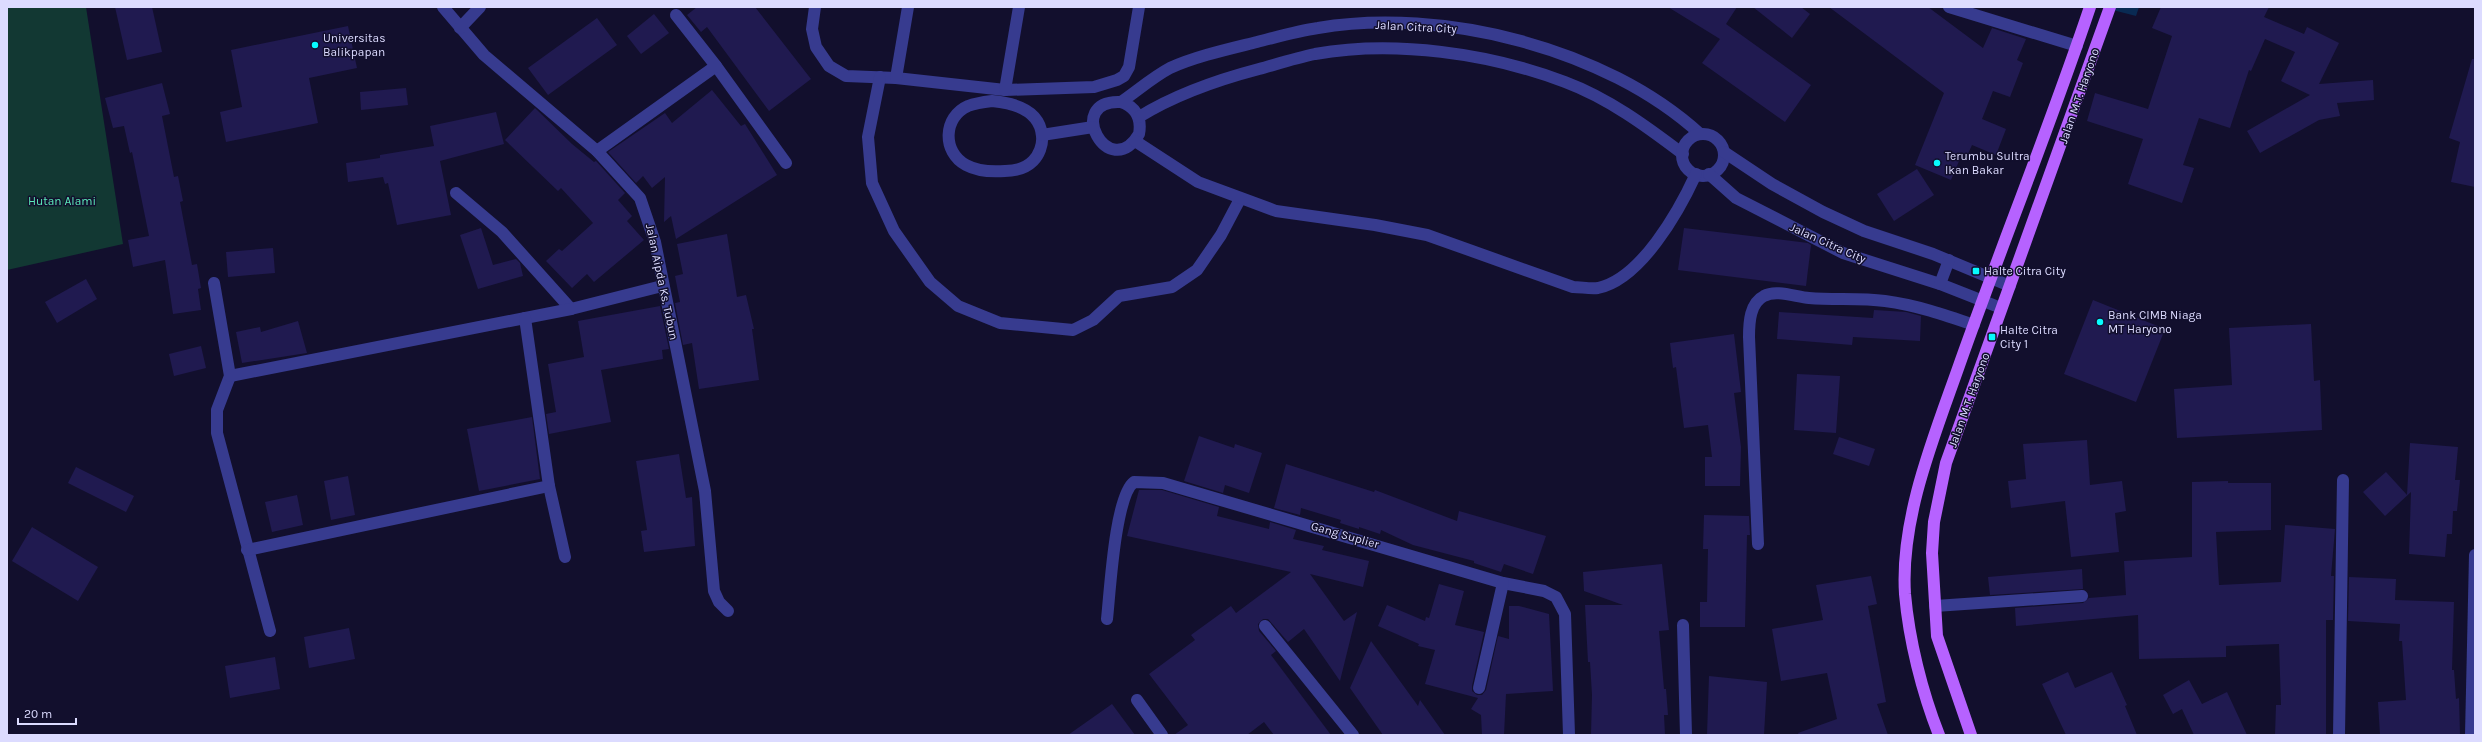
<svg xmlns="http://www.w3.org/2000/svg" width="2482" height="742" font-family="Karla,sans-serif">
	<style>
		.green { fill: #123833 }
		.water { fill: #092a53 }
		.building { fill: #201a50 }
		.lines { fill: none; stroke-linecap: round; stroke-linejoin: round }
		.street { stroke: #373b8f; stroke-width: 12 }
		.primary { stroke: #b662ff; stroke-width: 12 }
		.poi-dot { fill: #07fcff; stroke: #120f2d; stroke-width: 1.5 }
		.labels { text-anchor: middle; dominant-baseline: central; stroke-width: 3; stroke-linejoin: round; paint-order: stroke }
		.street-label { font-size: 12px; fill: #dcdbff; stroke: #120f2d }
		.poi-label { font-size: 12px; fill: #dcdbff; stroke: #120f2d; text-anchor: start }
		.park-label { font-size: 12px; fill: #5ceaba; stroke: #120f2d }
	</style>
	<rect width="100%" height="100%" fill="#120f2d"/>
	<polygon class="green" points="7,7 86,7 123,244 7,270"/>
	<polygon class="water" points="2101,7 2139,7 2136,16"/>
	<g class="building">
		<polygon points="115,7 152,7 162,52 127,60"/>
		<polygon points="697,7 755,7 811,79 769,111 707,27 701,32 687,15"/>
		<polygon points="1668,7 1737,7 1726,24 1811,85 1785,122 1702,63 1720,39"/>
		<polygon points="1753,7 1801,7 1810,14 1792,38"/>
		<polygon points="1829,7 1928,7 1983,48 1992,28 2026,39 2017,60 2023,63 2010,97 1993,91 1982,119 2006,129 1996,155 1972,145 1967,156 1962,154 1951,180 1915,165 1944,93"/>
		<polygon points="2161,7 2269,7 2264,17 2304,34 2307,27 2339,43 2319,84 2373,80 2374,100 2337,103 2340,116 2319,120 2260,153 2247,131 2310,95 2281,81 2295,52 2265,39 2251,71 2249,70 2230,128 2199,118 2183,165 2194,168 2182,203 2128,184 2143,139 2087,121 2095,93 2148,109 2172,36 2152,28"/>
		<polygon points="654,14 669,33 641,54 627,36"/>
		<polygon points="597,18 617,45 548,95 528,68"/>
		<polygon points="348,26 357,68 309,78 318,123 226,142 220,112 242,107 231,50"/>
		<polygon points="2472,59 2475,59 2475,187 2451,182 2460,142 2449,138"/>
		<polygon points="162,83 170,114 162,116 174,177 178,176 183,201 180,202 192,265 197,264 201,288 198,289 201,310 173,314 165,260 133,267 128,240 149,236 132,152 130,153 124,126 113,128 105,98"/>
		<polygon points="406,88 408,105 361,110 360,92"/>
		<polygon points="712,90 741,126 745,124 777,175 676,239 671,216 664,222 665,177 652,188 643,176 636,183 608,152 665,113 672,123"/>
		<polygon points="535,108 572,144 594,162 596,161 625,193 618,200 632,216 627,221 644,240 594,282 587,274 572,288 546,261 559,249 562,251 593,223 561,188 558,191 505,140"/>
		<polygon points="496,112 504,144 440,161 451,215 397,225 388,183 385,184 383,177 348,182 346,163 380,158 380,155 434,146 430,126"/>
		<polygon points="1917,169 1934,195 1894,221 1877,194"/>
		<polygon points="481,228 493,265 516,259 520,263 523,276 478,289 460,235"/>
		<polygon points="1684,228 1808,243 1811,245 1806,286 1678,270"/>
		<polygon points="727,234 737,297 746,295 754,329 752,329 759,380 699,389 692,343 683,345 675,303 680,302 675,276 683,274 677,244"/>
		<polygon points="273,248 275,273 228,277 226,252"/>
		<polygon points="86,279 97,299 57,323 45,302"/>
		<polygon points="2093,300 2165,329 2136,402 2064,374"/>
		<polygon points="660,306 669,349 662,350 663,359 601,370 611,422 549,434 546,414 556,412 548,364 584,357 578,321"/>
		<polygon points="1874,310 1906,312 1921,316 1920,341 1853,337 1852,345 1777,339 1779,312 1873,318"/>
		<polygon points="298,321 307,353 242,363 236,332 260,327 261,332"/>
		<polygon points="2311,324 2314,381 2320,380 2322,430 2177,438 2174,389 2232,385 2229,328"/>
		<polygon points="1734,334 1741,392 1734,393 1741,447 1740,486 1705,486 1705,457 1712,457 1708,425 1684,428 1676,367 1673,368 1670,343"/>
		<polygon points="201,346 206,368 174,376 169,354"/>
		<polygon points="1797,374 1840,376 1836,433 1794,430"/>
		<polygon points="532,417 540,479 479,491 467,429"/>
		<polygon points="1199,436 1234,448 1235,444 1262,453 1249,493 1225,485 1223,493 1184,481"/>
		<polygon points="1839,437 1875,449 1869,466 1833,454"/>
		<polygon points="2087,440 2090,485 2122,481 2126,511 2115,513 2119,552 2071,557 2065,501 2011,508 2008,481 2026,479 2023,444"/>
		<polygon points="2410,443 2458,447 2455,480 2460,480 2457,511 2453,511 2452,534 2447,534 2445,557 2409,554 2411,492 2385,516 2363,492 2386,472 2407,495"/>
		<polygon points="679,454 686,498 692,497 695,546 644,552 641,531 647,530 636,461"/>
		<polygon points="1286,464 1374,492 1375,490 1457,521 1459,511 1546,536 1533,574 1504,564 1501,572 1474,563 1474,561 1413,545 1381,530 1380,534 1359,527 1359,529 1340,523 1341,520 1301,508 1300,515 1274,508"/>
		<polygon points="76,467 134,496 126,512 68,483"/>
		<polygon points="348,476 355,515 331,520 324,481"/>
		<polygon points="2228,481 2228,483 2271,483 2271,530 2216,532 2219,585 2281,582 2285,525 2335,529 2331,576 2334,576 2333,620 2326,620 2326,735 2275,735 2276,705 2281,705 2279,644 2226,646 2226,657 2139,659 2138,615 2016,626 2015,608 2083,603 2089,598 2126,595 2124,561 2192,557 2192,482"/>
		<polygon points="1139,490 1162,490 1219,507 1217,516 1269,529 1270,522 1296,530 1293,539 1324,546 1322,550 1369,561 1363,587 1310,574 1344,621 1357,612 1340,681 1304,629 1288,642 1268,619 1263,619 1258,624 1259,631 1276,651 1271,655 1331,735 1274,735 1264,722 1247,735 1174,735 1188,725 1149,674 1195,640 1191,635 1231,606 1236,613 1291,572 1127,536"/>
		<polygon points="297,495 303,525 272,532 265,502"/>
		<polygon points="1704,515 1749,516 1750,535 1747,535 1745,627 1700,627 1700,602 1707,602 1708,549 1703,549"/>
		<polygon points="32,527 98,567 78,601 12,561"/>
		<polygon points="1662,564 1669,630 1659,631 1664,689 1666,689 1668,715 1664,715 1665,735 1591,735 1592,695 1590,662 1588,662 1585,605 1623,605 1584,591 1583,572"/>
		<polygon points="2082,569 2083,589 1990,595 1988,577"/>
		<polygon points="1871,576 1877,604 1868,606 1886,702 1877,704 1888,735 1799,735 1798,733 1837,719 1827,673 1781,681 1772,629 1823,620 1816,585"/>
		<polygon points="2349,577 2396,579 2395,600 2454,602 2452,670 2454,670 2456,699 2459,698 2460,735 2380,735 2378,702 2406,700 2402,641 2399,641 2400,624 2348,621"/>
		<polygon points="1439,584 1464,591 1455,625 1484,632 1472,686 1472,691 1477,695 1482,695 1486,690 1498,636 1509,639 1509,606 1519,606 1549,614 1553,691 1506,694 1504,735 1482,735 1481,715 1471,709 1478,698 1425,684 1435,650 1418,646 1419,644 1378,626 1387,605 1425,621 1426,617 1429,618"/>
		<polygon points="349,628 355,659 309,668 304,637"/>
		<polygon points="1371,641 1418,706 1420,700 1445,735 1383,735 1350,688"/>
		<polygon points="275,657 280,689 230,698 225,666"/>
		<polygon points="2068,672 2075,688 2112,672 2127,705 2125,706 2137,735 2066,735 2042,684"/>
		<polygon points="1709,676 1767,682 1764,735 1707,735"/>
		<polygon points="2189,680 2202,704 2227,692 2247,735 2194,735 2182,709 2173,714 2163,695"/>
		<polygon points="1112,704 1135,735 1068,735"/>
	</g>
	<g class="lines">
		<g class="street">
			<polyline points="443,7 484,55 597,151 640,198 655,242 705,491 714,591 719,602 728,611"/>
			<polyline points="815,7 812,29 816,47 829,66 846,76 896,78 1005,90 1094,87 1117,80 1124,76 1129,67 1139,7"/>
			<polyline points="1949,7 2077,46"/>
			<polyline points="460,28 480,7"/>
			<polyline points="716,66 786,163"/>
			<polyline points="880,77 868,137 872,183 894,231 930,282 958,306 1000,323 1073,330 1093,320 1119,296 1172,287 1197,270 1221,235 1240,199"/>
			<polyline points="896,78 908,7"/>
			<polyline points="1005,90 1019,7"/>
			<path d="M992 101C1014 103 1040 110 1042 136 1043 145 1039 155 1033 161 1025 169 1015 171 1005 171 992 172 977 171 966 165 942 152 943 117 968 106 976 103 984 102 992 101Z"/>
			<path d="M1121 102C1136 107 1142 118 1139 134 1109 184 1063 99 1121 102 1137 91 1153 77 1170 68 1197 56 1229 49 1257 42 1277 37 1297 31 1318 28 1442 7 1606 48 1700 134"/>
			<path d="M1139 117C1176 94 1217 80 1259 69 1277 64 1296 58 1315 54 1394 40 1489 53 1565 82 1608 98 1646 126 1683 154"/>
			<circle cx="1703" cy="155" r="21"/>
			<polyline points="1042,135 1093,127"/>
			<path d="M1135 141 1198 182 1276 211 1375 225 1427 235 1573 287C1581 287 1590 289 1598 288 1641 279 1679 211 1696 174"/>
			<polyline points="597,151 716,66 676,15"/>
			<polyline points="1724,152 1772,184 1823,212 1864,231 1933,254 2010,286"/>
			<polyline points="1709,174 1736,198 1843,253 1940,284 2001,308"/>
			<polyline points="456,193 502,232 571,309"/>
			<polyline points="214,283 230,376 217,410 217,433 270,631"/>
			<polyline points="1940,284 1949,260"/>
			<polyline points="230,376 571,309 662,286"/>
			<polyline points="549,486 565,557"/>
			<path d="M1758 544 1749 337C1749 322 1750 303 1764 296 1776 289 1796 297 1809 298 1834 300 1860 298 1885 301 1916 305 1945 315 1974 325"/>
			<polyline points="247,550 549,486 525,318"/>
			<polyline points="1935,606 2082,596"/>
			<path d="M1107 619C1110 592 1115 496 1134 482L1163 483 1503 583 1544 591 1556 597 1565 614 1569 735"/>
			<polyline points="1683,625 1686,735"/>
			<polyline points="1265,626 1353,735"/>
			<polyline points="1479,688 1503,583"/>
			<polyline points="1137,700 1162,735"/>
			<polyline points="2339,735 2343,480"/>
			<polyline points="2471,735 2475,555"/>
		</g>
		<g class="primary">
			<path d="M1939 735C1922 692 1909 640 1905 594 1900 516 1936 432 1961 360 2003 242 2050 126 2090 7"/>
			<polyline points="1971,735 1937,636 1932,553 1934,522 1946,463 2110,7"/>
		</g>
	</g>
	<g class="poi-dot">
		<circle cx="315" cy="45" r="4"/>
		<circle cx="1937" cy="163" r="4"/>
		<rect x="1972" y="267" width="8" height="8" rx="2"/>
		<circle cx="2100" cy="322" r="4"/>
		<rect x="1988" y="333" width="8" height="8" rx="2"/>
	</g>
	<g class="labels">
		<g class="street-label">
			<text transform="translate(1416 27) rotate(3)">Jalan Citra City</text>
			<text transform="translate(2079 96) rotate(-71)">Jalan M.T. Haryono</text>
			<text transform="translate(1828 243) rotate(24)">Jalan Citra City</text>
			<text transform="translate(662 282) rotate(78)">Jalan Aipda Ks. Tubun</text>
			<text transform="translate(1969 400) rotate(-70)">Jalan M.T. Haryono</text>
			<text transform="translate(1345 535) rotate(16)">Gang Suplier</text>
		</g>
		<g class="poi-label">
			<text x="323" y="38">Universitas<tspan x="323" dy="14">Balikpapan</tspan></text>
			<text x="1945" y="156">Terumbu Sultra<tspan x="1945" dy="14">Ikan Bakar</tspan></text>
			<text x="1984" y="271">Halte Citra City</text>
			<text x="2108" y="315">Bank CIMB Niaga<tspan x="2108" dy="14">MT Haryono</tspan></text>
			<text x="2000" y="330">Halte Citra<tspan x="2000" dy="14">City 1</tspan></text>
		</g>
		<g class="park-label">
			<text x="62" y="201">Hutan Alami</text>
		</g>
	</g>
	<rect width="2482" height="742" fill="none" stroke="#dcdbff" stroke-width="16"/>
	<path d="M18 718v6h58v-6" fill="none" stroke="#dcdbff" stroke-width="2"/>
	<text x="24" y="718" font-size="12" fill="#dcdbff" stroke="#120f2d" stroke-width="3" paint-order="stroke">20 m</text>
</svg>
